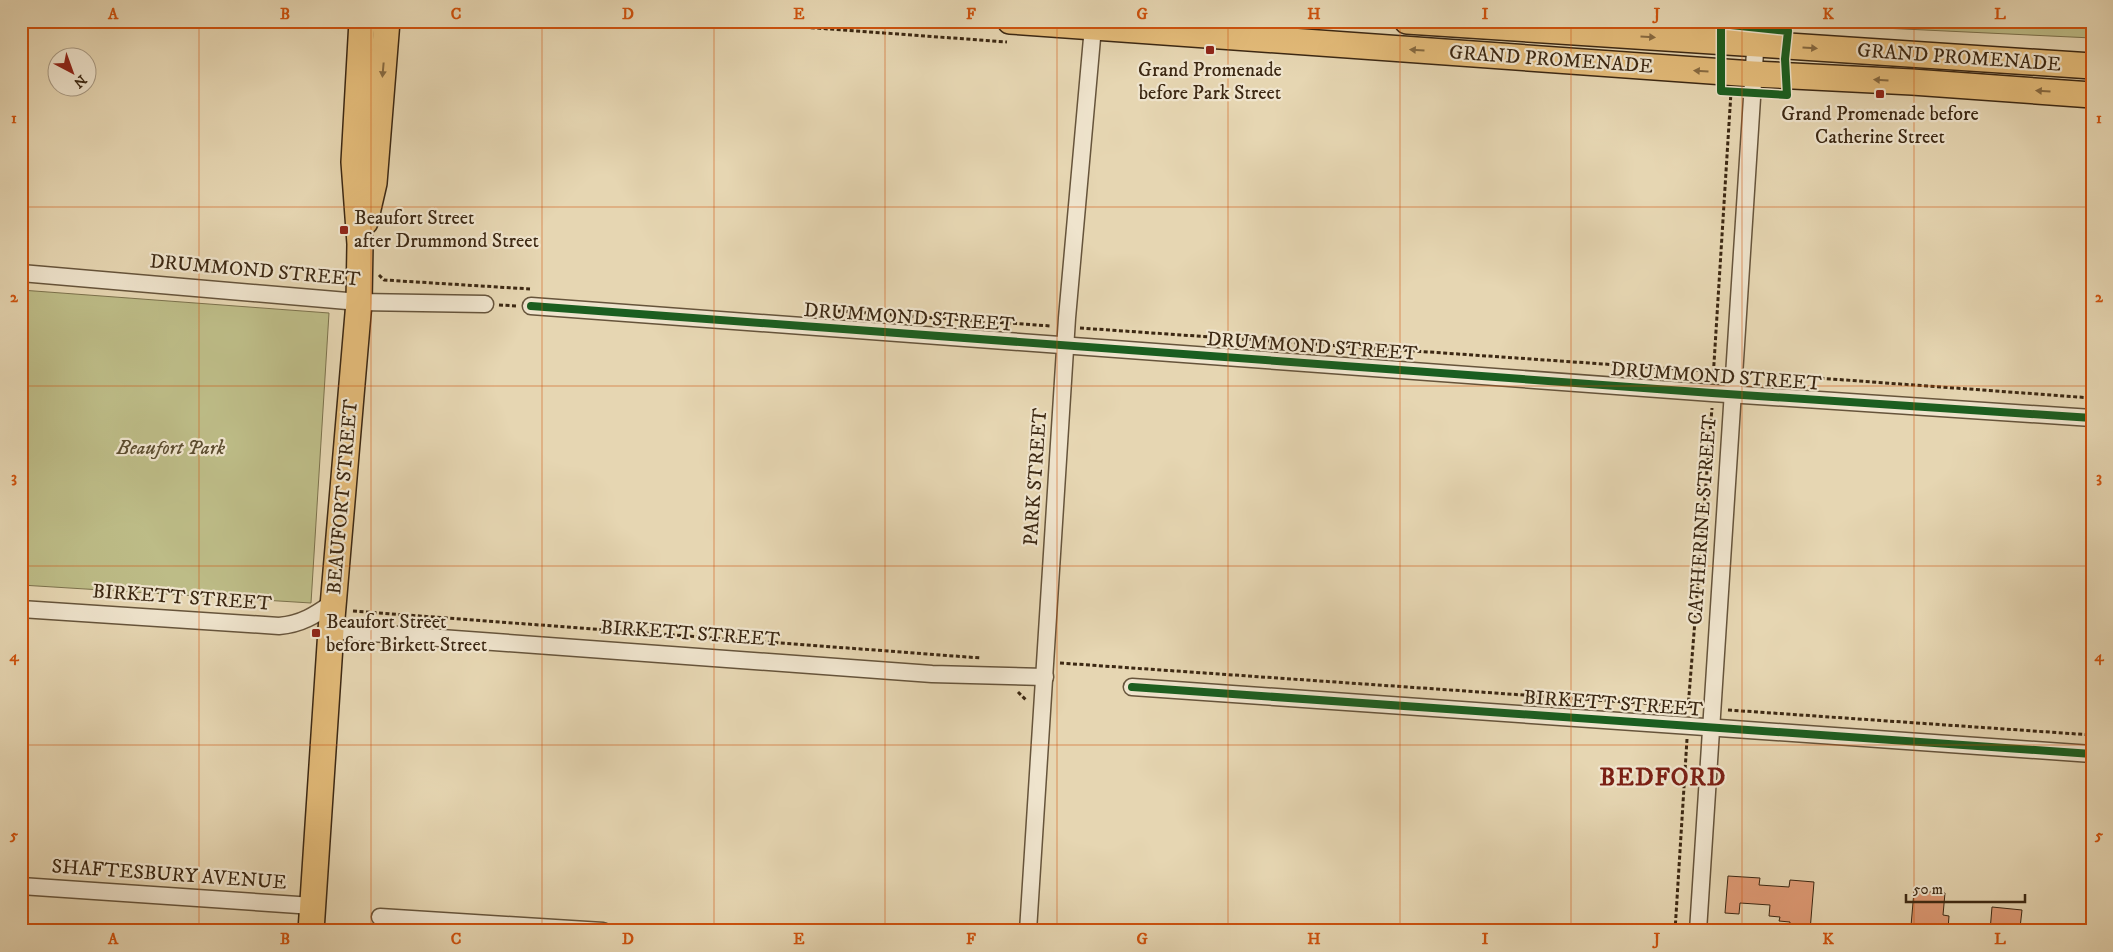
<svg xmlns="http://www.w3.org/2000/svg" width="2113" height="952" font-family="'IM FELL DW Pica',serif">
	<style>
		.green { fill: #bdbc87; stroke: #7c724d }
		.building { fill: #df9b76; stroke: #3c2813 }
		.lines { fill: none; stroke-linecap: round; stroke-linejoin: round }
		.street-casing { stroke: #66543b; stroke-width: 19 }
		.primary-casing { stroke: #3c2813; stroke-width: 28 }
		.path { stroke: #3c2813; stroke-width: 3; stroke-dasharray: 4 2.5; stroke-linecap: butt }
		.street { stroke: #efe4cd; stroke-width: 16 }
		.primary { stroke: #e3bb79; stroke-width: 25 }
		.cycleway-casing { stroke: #efe4cd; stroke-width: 11 }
		.cycleway { stroke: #1b5e20; stroke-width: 8 }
		.oneway { fill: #876a41 }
		.grid { fill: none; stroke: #ce520d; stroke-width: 1; stroke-opacity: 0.55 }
		.poi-dot { fill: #8f2418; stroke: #efe4cd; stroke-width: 2 }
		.labels { text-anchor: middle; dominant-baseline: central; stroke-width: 4.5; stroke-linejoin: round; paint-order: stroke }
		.street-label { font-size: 20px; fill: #3c2813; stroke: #efe4cd }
		.poi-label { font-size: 20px; fill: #3c2813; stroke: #efe4cd }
		.park-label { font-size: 20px; font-style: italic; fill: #5c4d30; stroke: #efe4cd }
		.district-label { font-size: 25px; font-weight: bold; letter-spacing: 1px; fill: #7a1f14; stroke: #efe4cd }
		.neatline { fill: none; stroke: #ce520d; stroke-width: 2 }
		.grid-label { font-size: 16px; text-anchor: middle; font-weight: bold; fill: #ce520d }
	</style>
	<rect width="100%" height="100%" fill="#e6d6b2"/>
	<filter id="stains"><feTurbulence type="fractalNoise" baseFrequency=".004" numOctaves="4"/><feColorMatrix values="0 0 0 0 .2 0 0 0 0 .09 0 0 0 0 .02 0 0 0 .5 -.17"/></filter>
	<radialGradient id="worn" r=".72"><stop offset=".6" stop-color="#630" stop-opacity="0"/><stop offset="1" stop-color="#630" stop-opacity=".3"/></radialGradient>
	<g class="green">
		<polygon points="1757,21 2092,21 2092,38 1757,22"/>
		<polygon points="21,290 329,313 311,603 21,585"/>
	</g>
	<g class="building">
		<polygon points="1728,876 1760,878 1759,885 1789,887 1790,880 1814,882 1810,931 1789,931 1790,922 1779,921 1780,917 1769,916 1770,905 1740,903 1739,914 1725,913"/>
		<polygon points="1914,891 1945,893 1943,915 1949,916 1948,929 1911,926"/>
		<polygon points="1992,907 2022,910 2020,928 2002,926 2002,931 1990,931"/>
	</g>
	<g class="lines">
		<defs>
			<g id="street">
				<polyline points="21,273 359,302 485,304"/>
				<polyline points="531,306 1712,393 2092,418"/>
				<path d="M21 609 279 626C302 624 315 615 334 602"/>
				<polyline points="331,630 932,674 1045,677"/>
				<polyline points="1132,687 2092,754"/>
				<polyline points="21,886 313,906"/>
				<polyline points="380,917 603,931"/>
				<polyline points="1028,931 1067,318 1093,27"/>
				<polyline points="1698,931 1757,21"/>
			</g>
			<g id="primary">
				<polyline points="1010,21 1753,74 1912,82 2092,95"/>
				<polyline points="1407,21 2092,66"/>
				<polyline points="365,222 374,183 387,21"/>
				<polyline points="311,931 331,630 359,302 360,244 354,162 362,21"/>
			</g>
		</defs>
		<use href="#street" class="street-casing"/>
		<use href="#primary" class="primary-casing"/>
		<g class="path">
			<polyline points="720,21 1007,42"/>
			<polyline points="379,275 384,280 530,289"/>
			<polyline points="499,305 518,306"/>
			<polyline points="838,311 1051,326"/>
			<polyline points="1080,328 1720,372"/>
			<polyline points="1749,373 2092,398"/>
			<polyline points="1713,379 1731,92"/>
			<polyline points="353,611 981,658"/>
			<polyline points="1060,663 1697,707"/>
			<polyline points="1018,692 1027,701"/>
			<polyline points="1688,708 1712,408"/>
			<polyline points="1728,710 2092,735"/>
			<polyline points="1675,931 1687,739"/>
		</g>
		<use href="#street" class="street"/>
		<use href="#primary" class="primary"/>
		<defs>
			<g id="cycleway">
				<polygon points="1721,24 1788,31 1785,59 1787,95 1721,91"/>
				<polyline points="531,306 1712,393 2092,418"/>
				<polyline points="1132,687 2092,754"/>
			</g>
		</defs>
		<use href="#cycleway" class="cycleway-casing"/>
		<use href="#cycleway" class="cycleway"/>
	</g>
	<defs><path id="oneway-solid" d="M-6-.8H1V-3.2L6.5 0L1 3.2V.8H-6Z" transform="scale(1.25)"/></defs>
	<g class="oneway">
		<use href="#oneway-solid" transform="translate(1648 37) rotate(4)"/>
		<use href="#oneway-solid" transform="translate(1810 48) rotate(4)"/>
		<use href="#oneway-solid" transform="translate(1417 50) rotate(-176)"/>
		<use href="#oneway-solid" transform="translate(383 70) rotate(95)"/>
		<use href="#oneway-solid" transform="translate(1701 71) rotate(-176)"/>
		<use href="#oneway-solid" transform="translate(1881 80) rotate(-177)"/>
		<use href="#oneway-solid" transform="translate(2043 91) rotate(-176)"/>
	</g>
	<path class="grid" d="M199 21V931M371 21V931M542 21V931M714 21V931M885 21V931M1057 21V931M1228 21V931M1400 21V931M1571 21V931M1742 21V931M1914 21V931M21 207H2092M21 386H2092M21 566H2092M21 745H2092"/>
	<g class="poi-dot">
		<rect x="1205" y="45" width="10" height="10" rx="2.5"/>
		<rect x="1875" y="89" width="10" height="10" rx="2.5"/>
		<rect x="339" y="225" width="10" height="10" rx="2.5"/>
		<rect x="311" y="628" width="10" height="10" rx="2.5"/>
	</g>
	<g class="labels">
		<g class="street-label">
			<text transform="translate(1959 58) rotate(4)">GRAND PROMENADE</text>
			<text transform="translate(1551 60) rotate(4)">GRAND PROMENADE</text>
			<text transform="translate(255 271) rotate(5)">DRUMMOND STREET</text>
			<text transform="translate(909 318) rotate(4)">DRUMMOND STREET</text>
			<text transform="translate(1312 347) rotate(4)">DRUMMOND STREET</text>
			<text transform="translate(1716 377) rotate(4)">DRUMMOND STREET</text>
			<text transform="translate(1036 477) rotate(-86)">PARK STREET</text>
			<text transform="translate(343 497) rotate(-85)">BEAUFORT STREET</text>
			<text transform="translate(1703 520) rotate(-86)">CATHERINE STREET</text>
			<text transform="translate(182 598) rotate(4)">BIRKETT STREET</text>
			<text transform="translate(690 634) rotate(4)">BIRKETT STREET</text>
			<text transform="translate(1613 704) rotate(4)">BIRKETT STREET</text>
			<text transform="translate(169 875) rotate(4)">SHAFTESBURY AVENUE</text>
		</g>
		<g class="poi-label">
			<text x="1210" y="70">Grand Promenade<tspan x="1210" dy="23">before Park Street</tspan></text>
			<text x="1880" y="114">Grand Promenade before<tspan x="1880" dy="23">Catherine Street</tspan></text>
			<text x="354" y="218" text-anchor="start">Beaufort Street<tspan x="354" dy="23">after Drummond Street</tspan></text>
			<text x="326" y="622" text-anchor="start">Beaufort Street<tspan x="326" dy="23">before Birkett Street</tspan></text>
		</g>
		<g class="park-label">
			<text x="171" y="448">Beaufort Park</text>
		</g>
		<g class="district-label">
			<text x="1663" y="777">BEDFORD</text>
		</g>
	</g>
	<rect width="2113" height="952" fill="none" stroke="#e6d6b2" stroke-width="55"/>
	<g transform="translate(72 72) rotate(139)"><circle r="24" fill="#efe4cd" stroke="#a79983"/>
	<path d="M0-4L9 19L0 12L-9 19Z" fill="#8f2418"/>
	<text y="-8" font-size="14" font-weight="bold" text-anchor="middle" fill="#3c2813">N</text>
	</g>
	<path d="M1906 894v8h119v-8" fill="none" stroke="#3c2813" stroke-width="2.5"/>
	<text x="1913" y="894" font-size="15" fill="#3c2813" stroke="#efe4cd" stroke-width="4" paint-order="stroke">50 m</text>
	<rect x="28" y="28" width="2058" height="896" class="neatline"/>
	<g class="grid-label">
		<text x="113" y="19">A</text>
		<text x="285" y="19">B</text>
		<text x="456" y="19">C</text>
		<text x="628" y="19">D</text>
		<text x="799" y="19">E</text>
		<text x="971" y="19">F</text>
		<text x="1142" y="19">G</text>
		<text x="1314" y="19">H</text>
		<text x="1485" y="19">I</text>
		<text x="1657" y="19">J</text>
		<text x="1828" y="19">K</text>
		<text x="2000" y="19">L</text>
		<text x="14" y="123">1</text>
		<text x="2099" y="123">1</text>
		<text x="14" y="302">2</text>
		<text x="2099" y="302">2</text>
		<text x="14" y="482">3</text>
		<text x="2099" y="482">3</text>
		<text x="14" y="661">4</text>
		<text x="2099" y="661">4</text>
		<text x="14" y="840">5</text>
		<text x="2099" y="840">5</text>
		<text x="113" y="944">A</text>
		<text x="285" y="944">B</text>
		<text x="456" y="944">C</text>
		<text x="628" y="944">D</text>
		<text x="799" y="944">E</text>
		<text x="971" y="944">F</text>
		<text x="1142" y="944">G</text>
		<text x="1314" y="944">H</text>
		<text x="1485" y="944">I</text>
		<text x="1657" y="944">J</text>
		<text x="1828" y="944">K</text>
		<text x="2000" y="944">L</text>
	</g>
	<rect width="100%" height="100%" filter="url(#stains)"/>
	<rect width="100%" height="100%" fill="url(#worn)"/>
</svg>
